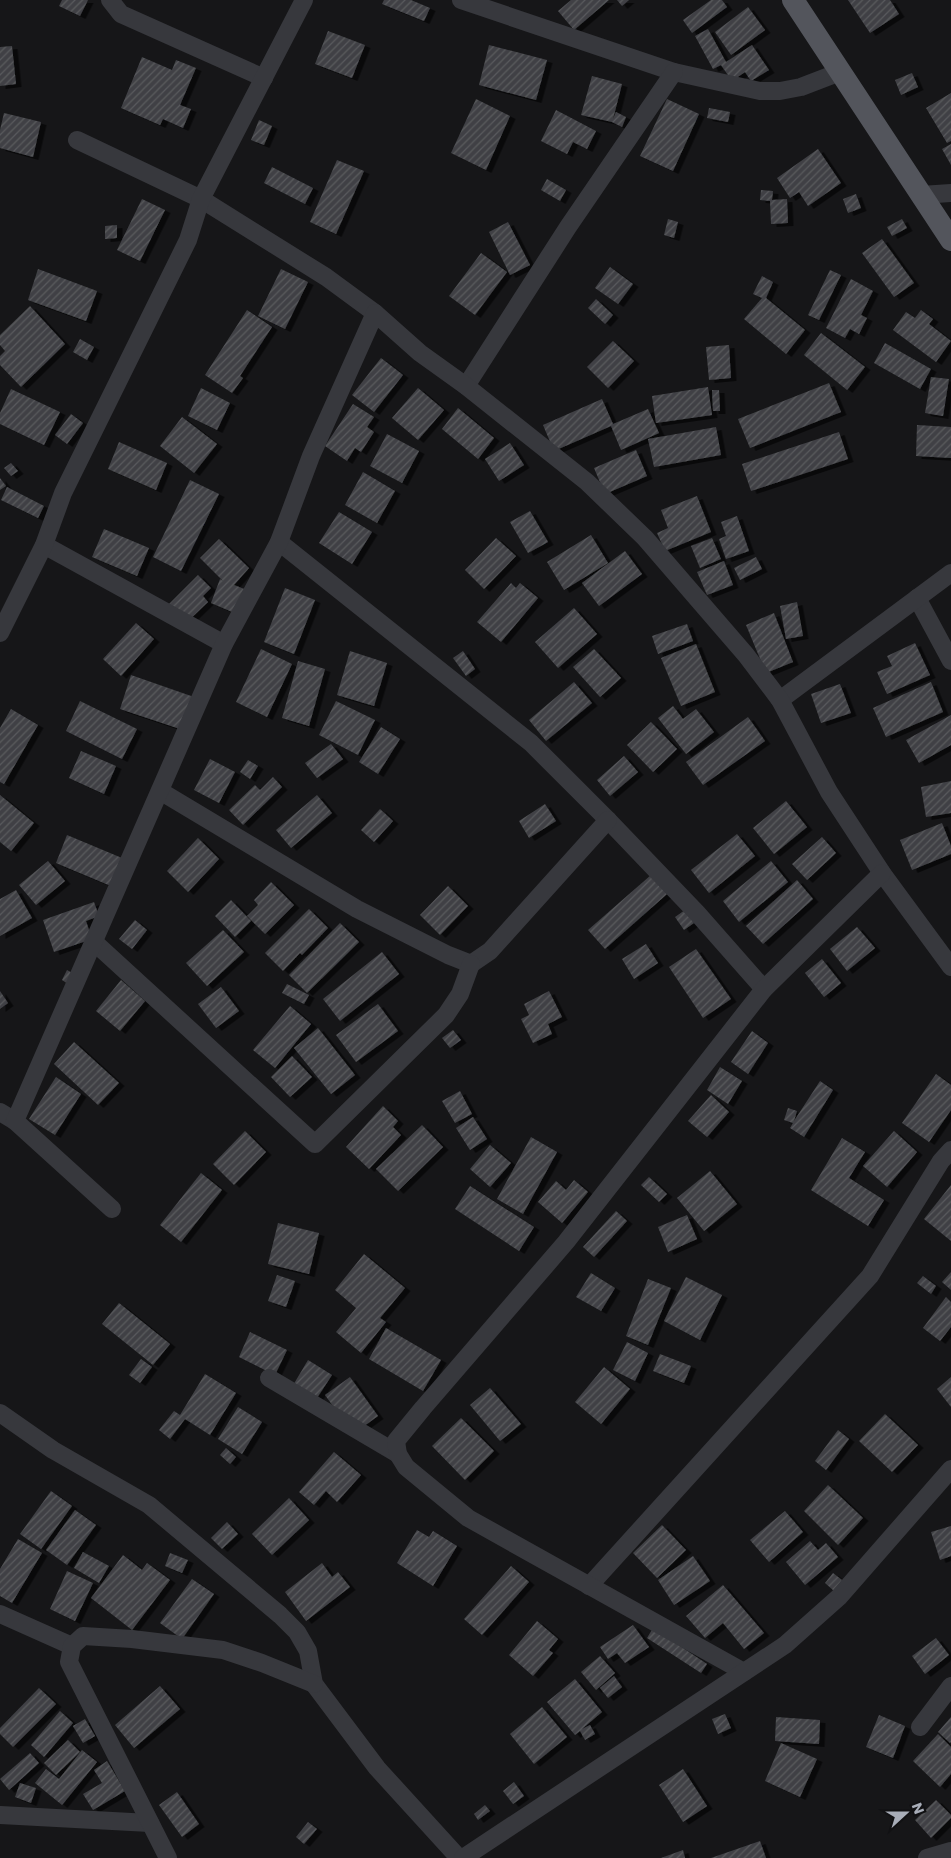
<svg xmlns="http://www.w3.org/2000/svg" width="951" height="1858" font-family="Poppins,sans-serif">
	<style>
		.building { fill: url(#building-hatch); filter: url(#shadow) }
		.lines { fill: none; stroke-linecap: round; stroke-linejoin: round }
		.minor { stroke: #37383d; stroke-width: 18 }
		.major { stroke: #53555c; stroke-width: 22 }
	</style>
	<defs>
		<pattern id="building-hatch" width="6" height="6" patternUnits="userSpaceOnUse" patternTransform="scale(1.25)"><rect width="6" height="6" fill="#404145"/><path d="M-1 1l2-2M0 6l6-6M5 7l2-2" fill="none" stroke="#595a5e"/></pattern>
		<filter id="shadow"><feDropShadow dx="5.5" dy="3" stdDeviation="0" flood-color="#0009"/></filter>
	</defs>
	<rect width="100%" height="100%" fill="#161618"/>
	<g class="building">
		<polygon points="62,0 88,0 80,16 59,6"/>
		<polygon points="384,0 411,0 430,8 424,21 382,4"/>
		<polygon points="571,0 609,0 574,30 558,11"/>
		<polygon points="617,0 629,0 622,6"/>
		<polygon points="711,0 722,0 727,7 692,33 683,20"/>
		<polygon points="848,0 890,0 899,14 870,33"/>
		<polygon points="748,7 765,30 731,55 715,32"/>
		<polygon points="708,29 726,62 752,45 769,70 751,81 745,72 732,81 721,65 713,69 695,36"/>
		<polygon points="328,31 365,45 352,78 315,64"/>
		<polygon points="489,45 547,60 536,100 479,85"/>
		<polygon points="12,46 16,84 0,86 0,47"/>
		<polygon points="142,57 172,70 176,60 196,68 180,105 191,109 183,128 163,119 160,125 121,108"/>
		<polygon points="912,73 918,87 901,95 895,80"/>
		<polygon points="592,76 622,84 613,119 616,112 626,117 622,127 612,122 581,115"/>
		<polygon points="951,93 951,141 947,143 926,108"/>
		<polygon points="476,99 510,116 486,170 451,153"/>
		<polygon points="667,99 699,114 673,171 640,156"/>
		<polygon points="709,108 730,112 728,122 707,118"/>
		<polygon points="556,110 596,131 587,149 573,142 567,154 541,141"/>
		<polygon points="4,113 41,122 33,157 0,148 0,130"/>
		<polygon points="259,120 272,126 264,145 251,140"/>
		<polygon points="951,144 951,165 942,149"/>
		<polygon points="818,149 841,183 808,206 799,192 790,198 777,178"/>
		<polygon points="337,160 364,171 336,234 310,222"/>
		<polygon points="272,167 313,188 305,204 264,183"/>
		<polygon points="547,179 566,190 560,201 541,190"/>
		<polygon points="761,190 773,191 772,200 787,199 788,223 771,224 770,201 760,200"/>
		<polygon points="856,194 861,208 848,213 843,199"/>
		<polygon points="142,199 165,210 140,261 117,250"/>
		<polygon points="668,219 678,222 674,238 664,235"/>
		<polygon points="902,219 907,228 892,236 887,227"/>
		<polygon points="508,222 530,265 510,275 489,232"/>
		<polygon points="117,225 117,238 105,239 105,226"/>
		<polygon points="882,239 914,283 894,297 862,253"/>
		<polygon points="481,253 507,272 475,315 449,296"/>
		<polygon points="610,267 633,284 618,304 595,288"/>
		<polygon points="38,269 97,291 86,321 28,300"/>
		<polygon points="281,269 308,282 285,329 258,316"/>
		<polygon points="830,270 841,275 819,320 808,315"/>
		<polygon points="762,276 773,282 766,298 805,330 786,354 744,319 762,298 753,294"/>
		<polygon points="851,279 873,291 861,315 867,318 859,334 850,329 845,338 826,328"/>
		<polygon points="596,299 613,315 605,324 588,308"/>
		<polygon points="30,306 65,344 21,387 0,365 0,356 5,351 0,345 0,335"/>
		<polygon points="247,310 272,327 240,376 243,378 232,393 205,375"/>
		<polygon points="921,310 933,319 929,324 951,341 936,362 893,330 906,312 915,318"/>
		<polygon points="821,333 865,367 847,390 804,355"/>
		<polygon points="80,339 94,347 87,360 73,352"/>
		<polygon points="613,341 634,361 608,388 587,367"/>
		<polygon points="885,343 931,369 920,389 874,363"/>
		<polygon points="729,345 731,378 709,380 706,347"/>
		<polygon points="381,358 403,375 374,412 352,395"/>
		<polygon points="931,377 949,379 943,416 925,413"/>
		<polygon points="829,383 841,412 750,448 738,419"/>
		<polygon points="708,387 712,415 656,423 652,396"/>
		<polygon points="201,388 230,403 217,430 188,416"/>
		<polygon points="418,388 444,410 418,440 392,418"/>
		<polygon points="11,389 60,412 44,445 0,424 0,413"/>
		<polygon points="712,390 719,390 720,411 713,411"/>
		<polygon points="602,399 613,424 648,409 659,433 621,450 611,426 554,451 543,425"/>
		<polygon points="353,404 374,417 367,427 374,432 361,452 355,448 347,461 325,446"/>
		<polygon points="458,408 494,438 478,459 442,429"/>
		<polygon points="71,414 83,423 67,444 55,435"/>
		<polygon points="182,417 217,444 194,473 160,446"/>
		<polygon points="917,425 951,427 951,458 916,456"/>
		<polygon points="716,427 721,455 654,467 648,439"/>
		<polygon points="839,432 848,459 751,491 742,464"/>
		<polygon points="387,434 419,451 402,483 370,466"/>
		<polygon points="119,442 167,463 156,490 108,469"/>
		<polygon points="510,443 524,465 499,481 485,459"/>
		<polygon points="636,450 647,476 605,494 594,468"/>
		<polygon points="11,463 18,471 11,476 4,468"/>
		<polygon points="363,472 395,491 377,523 345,505"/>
		<polygon points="0,478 6,486 0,490"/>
		<polygon points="190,480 219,494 181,571 153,557"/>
		<polygon points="7,487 44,506 38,518 1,500"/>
		<polygon points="697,496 711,532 665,551 657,533 668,528 661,510"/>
		<polygon points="530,511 548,542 528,553 510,522"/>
		<polygon points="339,512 372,532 352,564 319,543"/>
		<polygon points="737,516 749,551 726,559 719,539 726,536 721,522"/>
		<polygon points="104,529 149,548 137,576 92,557"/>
		<polygon points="591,535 608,563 564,590 547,562"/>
		<polygon points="496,538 516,556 484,589 465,570"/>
		<polygon points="712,538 721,559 700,568 691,546"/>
		<polygon points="219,539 249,568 234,585 247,590 237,614 211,603 220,579 223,581 200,558"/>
		<polygon points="625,551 642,574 599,606 582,583"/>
		<polygon points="756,557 762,569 740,580 734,568"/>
		<polygon points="724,561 733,585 707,595 697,572"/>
		<polygon points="198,575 211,588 203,596 208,602 187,622 169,604"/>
		<polygon points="511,583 516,588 520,583 538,598 501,642 477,622"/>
		<polygon points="285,588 315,600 294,654 264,642"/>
		<polygon points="797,602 803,636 786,639 780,606"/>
		<polygon points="574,608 597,634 558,668 535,642"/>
		<polygon points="774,613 793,662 766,673 746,625"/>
		<polygon points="136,623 154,639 121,676 103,659"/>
		<polygon points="687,624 693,641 658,654 652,636"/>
		<polygon points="915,643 930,675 887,694 877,672 892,666 887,656"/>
		<polygon points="696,644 715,692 681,706 661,658"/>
		<polygon points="261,649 292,664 267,717 236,702"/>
		<polygon points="594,649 621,678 600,697 573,667"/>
		<polygon points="350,651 387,663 374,706 337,695"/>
		<polygon points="463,651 475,669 466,676 453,658"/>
		<polygon points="298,661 325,669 309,726 282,718"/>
		<polygon points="131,675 194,697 183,730 120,709"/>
		<polygon points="574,682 592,703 546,741 529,720"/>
		<polygon points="931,682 943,712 886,737 873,708"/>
		<polygon points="840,684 851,713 821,723 811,694"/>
		<polygon points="80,701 137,729 122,759 66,731"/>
		<polygon points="336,701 375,720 358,755 319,735"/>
		<polygon points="673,706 683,719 696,709 714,732 686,754 658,718"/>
		<polygon points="11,709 38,725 4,784 0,782 0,728"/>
		<polygon points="951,715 951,745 919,763 906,740"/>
		<polygon points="748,717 765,741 703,785 686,762"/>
		<polygon points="651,722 677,749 653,772 627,745"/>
		<polygon points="381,727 400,739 378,774 359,762"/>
		<polygon points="331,744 343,759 317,778 305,763"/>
		<polygon points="81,751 116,766 104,794 69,778"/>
		<polygon points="624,756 638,772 610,796 597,780"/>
		<polygon points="210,759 235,772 219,803 194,790"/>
		<polygon points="248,760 258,766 250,779 240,772"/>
		<polygon points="273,777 282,787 243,825 229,810 255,785 260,790"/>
		<polygon points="951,781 951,813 926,817 921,787"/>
		<polygon points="0,795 34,823 11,851 0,842"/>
		<polygon points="317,795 332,813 291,848 276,830"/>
		<polygon points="786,801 807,827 774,854 753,828"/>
		<polygon points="545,804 556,821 529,838 519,821"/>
		<polygon points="380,809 393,821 374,842 361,830"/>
		<polygon points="942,823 951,846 951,854 912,870 900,840"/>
		<polygon points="737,834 755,856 709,893 691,870"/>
		<polygon points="67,835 122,858 111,886 56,863"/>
		<polygon points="822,837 836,853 807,880 792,864"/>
		<polygon points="198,838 219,859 188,892 167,871"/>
		<polygon points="48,861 65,881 36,905 19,885"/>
		<polygon points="771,861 788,882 739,922 723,901"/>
		<polygon points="651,875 667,894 605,949 588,930"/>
		<polygon points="797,880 813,899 763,944 746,926"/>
		<polygon points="271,882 294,905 265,934 247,916 258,905 254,900"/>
		<polygon points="448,886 468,906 440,935 420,915"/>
		<polygon points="16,890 32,918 0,936 0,899"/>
		<polygon points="231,900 251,921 235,937 215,916"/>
		<polygon points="94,902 99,916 86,921 92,939 54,952 43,920"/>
		<polygon points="309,909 328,928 302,955 300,953 283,971 265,953"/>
		<polygon points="685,910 694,923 684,930 675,917"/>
		<polygon points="135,920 147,930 132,949 119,939"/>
		<polygon points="340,923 359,942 307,993 289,975"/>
		<polygon points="857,927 875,948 847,971 830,949"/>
		<polygon points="223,930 244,952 207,986 186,963"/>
		<polygon points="646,944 658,963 634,979 622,959"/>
		<polygon points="696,949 731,999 703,1018 669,967"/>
		<polygon points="382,952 399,974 340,1021 323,999"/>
		<polygon points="822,959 841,983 824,997 805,973"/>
		<polygon points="67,970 76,975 71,986 62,980"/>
		<polygon points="121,980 145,1001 120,1031 96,1011"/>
		<polygon points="287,984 309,995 304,1004 282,993"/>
		<polygon points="221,987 239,1011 216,1028 198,1004"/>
		<polygon points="0,991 8,1003 0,1009"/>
		<polygon points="549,991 562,1017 548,1024 552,1034 533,1043 521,1019 529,1015 524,1004"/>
		<polygon points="378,1004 398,1031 356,1062 336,1035"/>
		<polygon points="290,1006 311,1024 275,1068 253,1050"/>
		<polygon points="318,1028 355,1075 331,1094 294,1048"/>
		<polygon points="453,1030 461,1040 450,1048 442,1038"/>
		<polygon points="752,1031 768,1043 748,1074 731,1062"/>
		<polygon points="74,1042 119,1083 98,1105 54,1064"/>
		<polygon points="292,1056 312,1077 290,1097 271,1077"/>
		<polygon points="720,1067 742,1081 728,1104 707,1090"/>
		<polygon points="936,1074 951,1085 951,1110 929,1142 902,1123"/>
		<polygon points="56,1077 81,1094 55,1135 29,1119"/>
		<polygon points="820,1081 833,1090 804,1137 790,1128 793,1123 784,1120 788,1108 797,1111 794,1121"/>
		<polygon points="460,1091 472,1114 455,1123 442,1101"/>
		<polygon points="711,1095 729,1112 707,1137 688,1121"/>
		<polygon points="383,1106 398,1121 393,1127 401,1135 369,1169 346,1147"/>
		<polygon points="473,1117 487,1139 470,1150 456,1128"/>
		<polygon points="422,1125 443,1147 398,1191 376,1169"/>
		<polygon points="245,1131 266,1152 234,1185 213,1164"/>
		<polygon points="894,1131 917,1152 887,1187 863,1166"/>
		<polygon points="531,1137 557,1152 523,1214 497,1199"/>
		<polygon points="842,1138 865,1152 849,1178 884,1200 868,1226 811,1190"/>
		<polygon points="490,1145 511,1163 490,1187 470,1169"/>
		<polygon points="710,1171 737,1204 704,1231 677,1198"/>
		<polygon points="201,1173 222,1190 181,1242 160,1225"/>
		<polygon points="649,1177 667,1194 659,1202 641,1185"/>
		<polygon points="574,1180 588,1192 562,1223 538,1202 556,1181 566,1190"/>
		<polygon points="951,1185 951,1241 924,1219"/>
		<polygon points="470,1186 534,1227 519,1251 455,1209"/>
		<polygon points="616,1211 627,1221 594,1257 583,1247"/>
		<polygon points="687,1215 697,1239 668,1252 658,1227"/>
		<polygon points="278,1223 319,1233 309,1274 268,1264"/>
		<polygon points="364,1254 405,1288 380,1318 386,1322 361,1353 336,1332 356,1308 335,1290"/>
		<polygon points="951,1272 951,1290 942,1282"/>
		<polygon points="591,1273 615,1288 601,1311 576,1297"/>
		<polygon points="277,1275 295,1281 286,1307 268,1301"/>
		<polygon points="923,1276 936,1286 931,1294 917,1283"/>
		<polygon points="686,1277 722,1295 700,1340 664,1321"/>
		<polygon points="648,1279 671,1288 648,1345 626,1336"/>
		<polygon points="946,1297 951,1302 951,1327 940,1341 923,1328"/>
		<polygon points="119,1303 170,1344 153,1365 102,1324"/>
		<polygon points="386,1328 441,1360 423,1391 369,1359"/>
		<polygon points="250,1332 287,1350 275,1375 239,1357"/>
		<polygon points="627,1342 648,1353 635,1381 613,1370"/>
		<polygon points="660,1354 691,1366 684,1383 653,1371"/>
		<polygon points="141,1359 152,1367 140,1383 129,1375"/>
		<polygon points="308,1360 332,1375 315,1401 292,1387"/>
		<polygon points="604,1367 630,1389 601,1424 575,1402"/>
		<polygon points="205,1374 236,1393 210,1435 185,1419 170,1439 159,1430 174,1411 180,1415"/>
		<polygon points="350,1377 378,1416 353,1434 325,1395"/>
		<polygon points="951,1377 951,1407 937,1389"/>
		<polygon points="490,1388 521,1424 500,1441 470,1405"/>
		<polygon points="238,1407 262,1422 242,1454 218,1439"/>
		<polygon points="885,1414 918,1445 892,1472 859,1441"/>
		<polygon points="461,1418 494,1451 465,1480 432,1446"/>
		<polygon points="838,1430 849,1439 826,1470 815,1461"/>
		<polygon points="226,1448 236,1457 230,1464 220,1455"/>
		<polygon points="334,1452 361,1475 337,1502 326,1491 314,1505 299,1492"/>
		<polygon points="828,1485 863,1518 838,1545 804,1511"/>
		<polygon points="51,1491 72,1506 41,1549 20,1534"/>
		<polygon points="289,1498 309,1520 272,1555 252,1534"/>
		<polygon points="75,1510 96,1525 67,1565 46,1550"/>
		<polygon points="785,1511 803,1532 769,1562 750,1540"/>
		<polygon points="227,1522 238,1534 222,1549 211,1538"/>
		<polygon points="662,1525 686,1550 657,1578 633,1553"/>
		<polygon points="951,1526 951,1556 940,1560 931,1532"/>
		<polygon points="417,1530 429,1537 433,1531 457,1546 433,1586 397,1563"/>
		<polygon points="18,1539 42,1553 12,1603 0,1596 0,1569"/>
		<polygon points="810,1541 818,1550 826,1543 838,1557 805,1585 786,1562"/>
		<polygon points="83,1552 109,1566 99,1583 74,1568"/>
		<polygon points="170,1553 188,1560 182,1573 165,1566"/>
		<polygon points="123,1555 142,1570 147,1563 170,1580 132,1630 91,1598"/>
		<polygon points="693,1556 710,1581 674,1605 658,1580"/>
		<polygon points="322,1563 332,1577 338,1572 350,1587 306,1621 285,1592"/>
		<polygon points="511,1566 529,1582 482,1635 464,1619"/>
		<polygon points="67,1571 93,1583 75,1621 50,1609"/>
		<polygon points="833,1573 842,1580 834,1591 825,1583"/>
		<polygon points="192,1579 214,1594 182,1639 160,1623"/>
		<polygon points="723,1585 764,1633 744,1649 723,1623 705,1638 686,1616"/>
		<polygon points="537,1621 558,1639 549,1650 553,1653 533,1676 509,1655"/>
		<polygon points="633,1625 649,1647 625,1663 617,1653 608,1659 600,1647"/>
		<polygon points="653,1628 707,1664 701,1673 647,1638"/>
		<polygon points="936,1638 949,1655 925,1674 912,1656"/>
		<polygon points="600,1656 615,1673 596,1690 581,1672"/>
		<polygon points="614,1676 622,1687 608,1698 600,1688"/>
		<polygon points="575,1679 602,1712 582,1729 590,1725 595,1734 585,1740 580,1731 575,1735 547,1702"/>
		<polygon points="160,1686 180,1709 134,1748 115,1725"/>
		<polygon points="39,1688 56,1704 13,1747 0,1734 0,1728"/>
		<polygon points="542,1707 567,1737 534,1764 510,1734"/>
		<polygon points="60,1711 73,1723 44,1757 31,1745"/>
		<polygon points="725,1714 731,1728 718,1734 712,1719"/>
		<polygon points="879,1715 905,1726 893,1758 866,1747"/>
		<polygon points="776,1717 820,1720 819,1744 775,1741"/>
		<polygon points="951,1717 951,1742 950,1743 938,1732"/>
		<polygon points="85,1719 95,1736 83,1743 73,1726"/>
		<polygon points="938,1734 951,1747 951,1774 940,1787 913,1761"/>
		<polygon points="68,1740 80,1752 56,1775 44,1763"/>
		<polygon points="781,1743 817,1759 800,1797 765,1781"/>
		<polygon points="82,1750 97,1762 62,1805 35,1783 46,1769 59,1779"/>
		<polygon points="30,1753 39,1763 9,1790 0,1779"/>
		<polygon points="107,1761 125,1791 93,1810 83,1794 102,1783 94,1770"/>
		<polygon points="683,1769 707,1806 683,1822 659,1785"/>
		<polygon points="514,1782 524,1796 513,1804 503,1791"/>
		<polygon points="20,1783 36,1788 31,1803 15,1797"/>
		<polygon points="177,1792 199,1824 182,1837 159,1805"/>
		<polygon points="936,1800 951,1815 951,1818 931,1838 915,1820"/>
		<polygon points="485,1805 490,1811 478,1820 474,1814"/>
		<polygon points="308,1822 317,1829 304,1844 296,1837"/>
		<polygon points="760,1841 766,1858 711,1858"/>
		<polygon points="683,1850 685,1858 661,1858"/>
	</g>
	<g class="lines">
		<g class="minor">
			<polyline points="110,0 121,14 264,78"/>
			<polyline points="461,0 674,72 760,91 780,91 801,87 840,72"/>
			<polyline points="77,140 201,199 326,277 375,313"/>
			<polyline points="921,195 951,193"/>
			<polyline points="466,386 568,227 674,72"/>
			<polyline points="279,542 531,743 608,820 697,913 764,989"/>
			<polyline points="44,545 224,644"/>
			<polyline points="917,598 951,661"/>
			<polyline points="0,633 44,545 63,493 188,240 201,199 304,0"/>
			<polyline points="780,700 951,573"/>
			<polyline points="160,791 357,909 448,955 471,964 490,951 608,820"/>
			<polyline points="94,942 315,1144 446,1015 460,994 471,964"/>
			<polyline points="0,1112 15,1121"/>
			<polyline points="112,1209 15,1121 224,644 279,542 311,456 375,313 420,353 466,386 587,482 645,538 746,655 780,700 829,792 882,873 951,967"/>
			<polyline points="269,1378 398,1454"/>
			<polyline points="0,1413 53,1450 149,1505 280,1615 297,1632 308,1651 314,1684 377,1768 459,1858"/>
			<polyline points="589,1586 870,1276 941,1161 951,1150"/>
			<polyline points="0,1614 72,1646"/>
			<polyline points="744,1672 468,1518 406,1467 398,1454 396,1441 423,1408 566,1242 764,989 882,873"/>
			<polyline points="920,1727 951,1686"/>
			<polyline points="0,1815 150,1823"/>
			<polyline points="168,1858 69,1662 72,1646 83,1636 132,1639 223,1650 262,1663 314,1684"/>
			<polyline points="463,1858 785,1645 839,1597 951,1469"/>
			<polyline points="927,1858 951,1851"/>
		</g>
		<polyline class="major" points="793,0 951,240"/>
	</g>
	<g transform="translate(906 1813) rotate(69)" stroke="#111113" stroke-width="4" paint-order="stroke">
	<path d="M0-4L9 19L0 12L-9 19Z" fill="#a8adb8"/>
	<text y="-8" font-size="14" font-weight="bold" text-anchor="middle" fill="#a8adb8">N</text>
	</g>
</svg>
